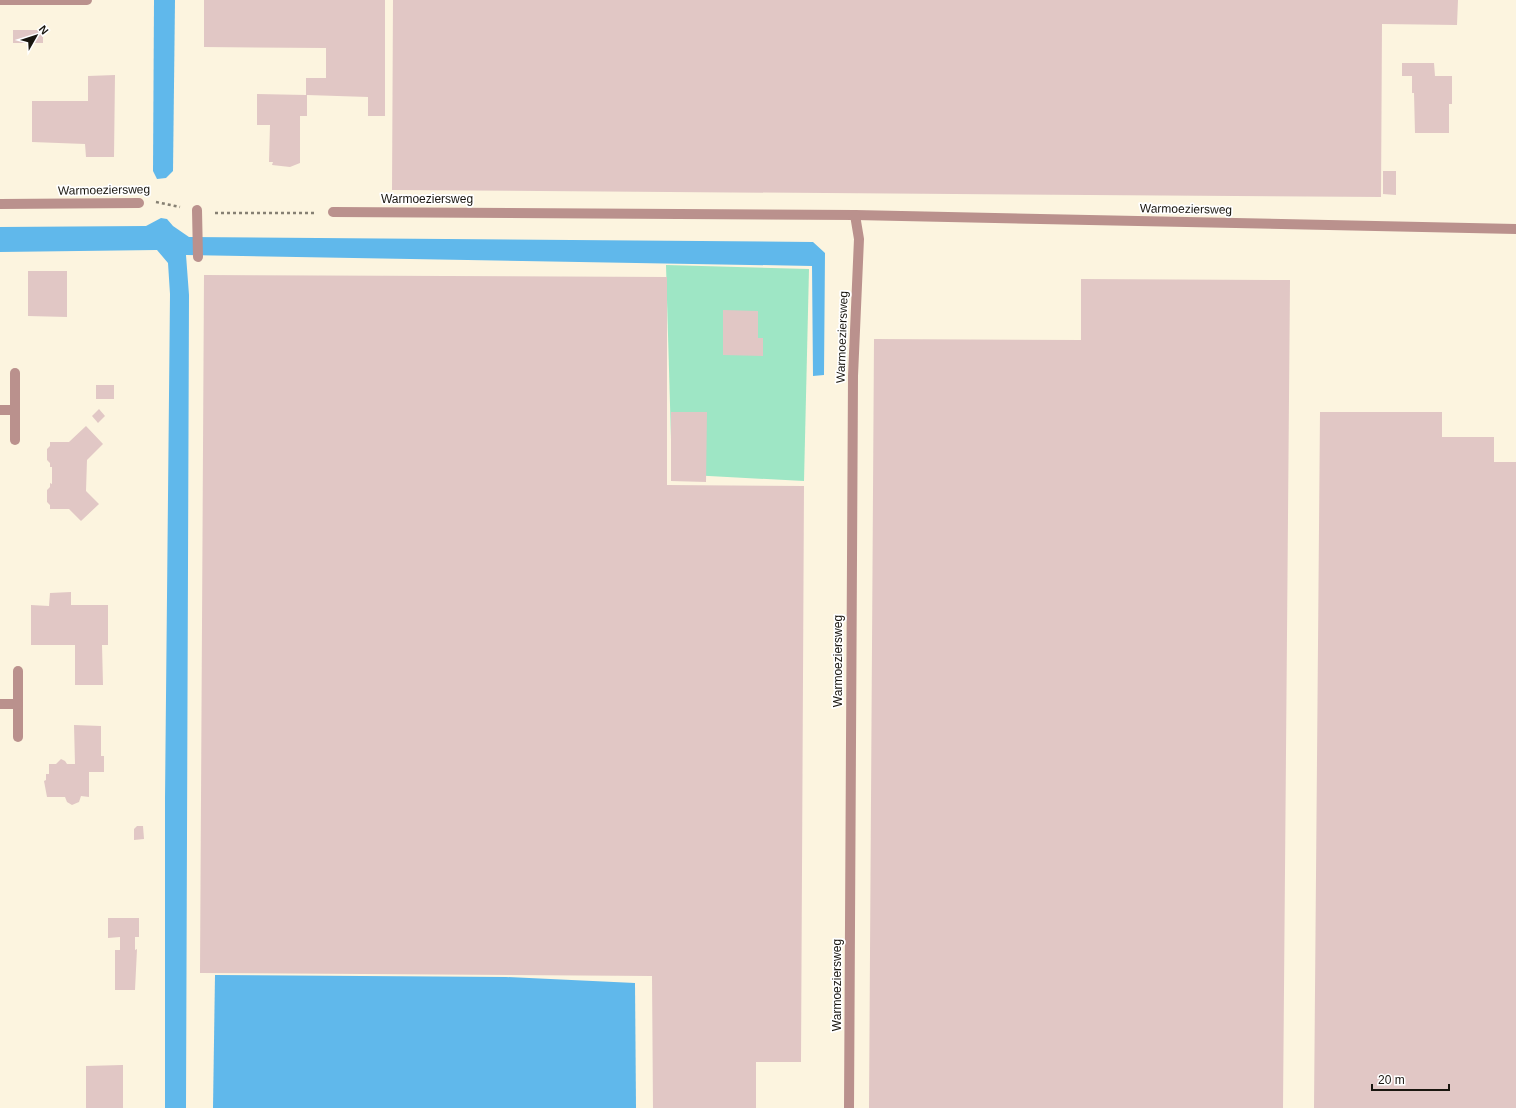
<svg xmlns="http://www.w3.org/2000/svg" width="1516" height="1108" font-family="Arial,sans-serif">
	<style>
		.green { fill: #9ee6c5 }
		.water { fill: #60b8eb }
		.building { fill: #e1c7c5 }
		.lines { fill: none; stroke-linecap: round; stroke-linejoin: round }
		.path { stroke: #868073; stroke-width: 2.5; stroke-dasharray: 3 3; stroke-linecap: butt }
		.service { stroke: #ba918d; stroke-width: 10 }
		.minor { stroke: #ba918d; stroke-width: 10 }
		.labels { text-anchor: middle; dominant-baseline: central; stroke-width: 3.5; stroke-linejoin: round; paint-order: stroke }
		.street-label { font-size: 12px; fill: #19160f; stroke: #fff }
	</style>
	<rect width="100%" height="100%" fill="#fcf4df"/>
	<polygon class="green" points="666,265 809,269 804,481 672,474"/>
	<g class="water">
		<polygon points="154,0 175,0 173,171 166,178 157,179 153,171"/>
		<polygon points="161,218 167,219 173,226 189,237 813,242 825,253 824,375 813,376 812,266 186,255 189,295 186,1108 165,1108 165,799 170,294 168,263 157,250 0,252 0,227 146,226"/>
		<polygon points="215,975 506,977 635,983 636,1108 213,1108"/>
	</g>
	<g class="building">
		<polygon points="204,0 385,0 385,116 368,116 368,97 307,95 307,116 300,116 300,163 290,167 272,165 273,162 269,162 270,125 257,125 257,94 306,95 306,78 326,78 326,48 204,47"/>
		<polygon points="393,0 1458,0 1457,25 1382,24 1381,197 392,190"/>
		<rect x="13" y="30" width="30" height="13"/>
		<polygon points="1402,63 1434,63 1435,76 1452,76 1452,104 1449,104 1449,133 1415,133 1414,93 1412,93 1412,76 1402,76"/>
		<polygon points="115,75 114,157 86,157 85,144 32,142 32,101 88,101 88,76"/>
		<polygon points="1383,171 1396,171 1396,195 1383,194"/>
		<polygon points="28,271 67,271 67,317 28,316"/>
		<polygon points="204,275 667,277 667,485 804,486 801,1062 756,1062 756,1108 653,1108 652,976 200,973"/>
		<polygon points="1081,279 1290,280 1283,1108 869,1108 874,339 1081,340"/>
		<polygon points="723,310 758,311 758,338 763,338 763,356 723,355"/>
		<rect x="96" y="385" width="18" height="14"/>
		<polygon points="99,409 105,416 98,423 92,416"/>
		<polygon points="671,412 707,412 706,482 671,481"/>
		<polygon points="1320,412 1442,412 1442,437 1494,437 1494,462 1516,462 1516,1108 1314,1108"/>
		<polygon points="86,426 103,444 87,460 86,491 99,504 81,521 69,509 50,509 50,505 47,502 47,490 50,487 50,483 52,484 52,467 50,467 50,463 47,460 47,449 50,446 50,442 69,442"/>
		<polygon points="71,592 71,605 108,605 108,645 102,645 103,685 75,685 75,645 31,645 31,605 49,606 50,593"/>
		<polygon points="74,725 101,726 101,756 104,756 104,772 89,772 89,797 81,796 79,802 72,805 67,802 65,797 47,797 44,781 46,780 46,774 49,774 49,764 56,764 61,759 65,761 67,764 75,764"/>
		<polygon points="137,826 143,826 144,839 134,840 134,829"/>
		<polygon points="108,918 139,918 139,937 135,937 135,950 137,949 135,990 115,990 115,950 120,950 120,937 108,938"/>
		<polygon points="122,1065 123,1065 123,1108 86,1108 86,1066"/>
	</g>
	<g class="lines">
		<g class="path">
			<polyline points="156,202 180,207"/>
			<polyline points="215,213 316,213"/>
		</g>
		<g class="service">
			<polyline points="0,0 87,0"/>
			<polyline points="197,210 198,257"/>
			<polyline points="855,215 1516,229"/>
		</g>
		<g class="minor">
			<polyline points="0,204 139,203"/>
			<polyline points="333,212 855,215 859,239 853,376 849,1108"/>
			<polyline points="0,410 15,410"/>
			<polyline points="15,440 15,373"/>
			<polyline points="18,671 18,737"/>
			<polyline points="0,704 18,704"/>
		</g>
	</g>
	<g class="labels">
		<g class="street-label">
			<text transform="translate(104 190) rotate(-1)">Warmoeziersweg</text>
			<text x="427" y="199">Warmoeziersweg</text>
			<text transform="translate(1186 209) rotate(1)">Warmoeziersweg</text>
			<text transform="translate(842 337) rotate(-88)">Warmoeziersweg</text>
			<text transform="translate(838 661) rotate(-90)">Warmoeziersweg</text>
			<text transform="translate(837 985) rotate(-90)">Warmoeziersweg</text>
		</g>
	</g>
	<g transform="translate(36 36) rotate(51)" stroke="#ffffff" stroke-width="3" paint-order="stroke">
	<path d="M0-3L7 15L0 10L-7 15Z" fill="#19160f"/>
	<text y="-6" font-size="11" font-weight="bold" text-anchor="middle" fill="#19160f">N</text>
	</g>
	<path d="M1372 1084v6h77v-6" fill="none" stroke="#19160f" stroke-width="2"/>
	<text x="1378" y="1084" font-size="12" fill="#19160f" stroke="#ffffff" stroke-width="3" paint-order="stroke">20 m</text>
</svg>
